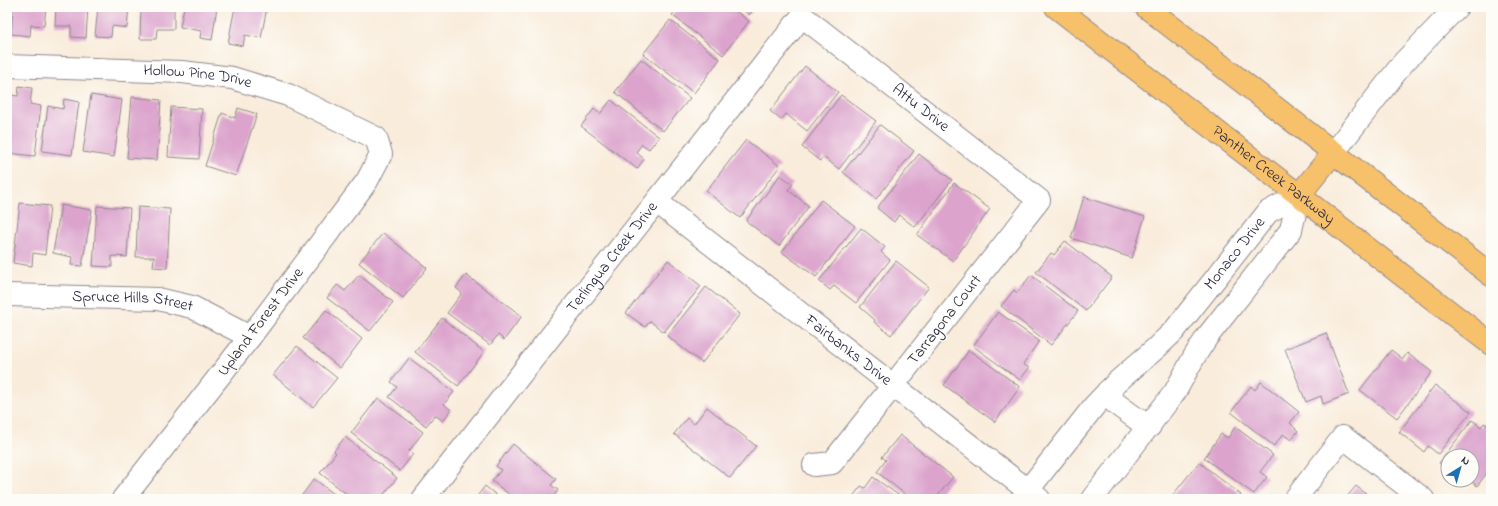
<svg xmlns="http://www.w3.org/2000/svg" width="1498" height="506" font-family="'Indie Flower',sans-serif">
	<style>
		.building { fill: #dca4cd }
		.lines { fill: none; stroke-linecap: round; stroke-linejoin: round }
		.minor-casing { stroke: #8e878b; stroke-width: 24 }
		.major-casing { stroke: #8e878b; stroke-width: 24 }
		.minor { stroke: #fff; stroke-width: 22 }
		.major { stroke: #f7c06b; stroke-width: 22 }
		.labels { text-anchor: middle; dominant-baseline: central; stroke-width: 3; stroke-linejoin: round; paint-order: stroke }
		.street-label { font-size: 16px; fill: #22223b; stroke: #fdfcf7 }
	</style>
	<rect width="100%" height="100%" fill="#fdfcf7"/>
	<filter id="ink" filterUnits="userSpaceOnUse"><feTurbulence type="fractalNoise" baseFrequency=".025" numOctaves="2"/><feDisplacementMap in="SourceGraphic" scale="8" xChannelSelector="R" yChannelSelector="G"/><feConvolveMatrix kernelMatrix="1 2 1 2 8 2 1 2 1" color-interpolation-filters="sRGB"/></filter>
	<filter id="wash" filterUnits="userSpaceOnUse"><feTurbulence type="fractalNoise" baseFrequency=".012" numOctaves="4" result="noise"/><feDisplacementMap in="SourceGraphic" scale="16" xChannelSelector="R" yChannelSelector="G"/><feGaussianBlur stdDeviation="0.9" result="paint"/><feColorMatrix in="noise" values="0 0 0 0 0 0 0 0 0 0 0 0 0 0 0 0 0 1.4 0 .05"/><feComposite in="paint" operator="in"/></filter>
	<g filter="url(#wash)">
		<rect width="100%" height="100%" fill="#f9ecdb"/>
		<g id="blocks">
			<g class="building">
				<polygon points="13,7 46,7 44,26 31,25 30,36 11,34"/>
				<polygon points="56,7 88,7 86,38 71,37 71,26 55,26"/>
				<polygon points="98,7 129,7 127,28 112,26 111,37 95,36"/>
				<polygon points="141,7 174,7 174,29 157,29 156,39 140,39"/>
				<polygon points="184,7 217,7 212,40 200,38 201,31 180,27"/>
				<polygon points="235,7 267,7 261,38 245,35 243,46 228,43"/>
				<polygon points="678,7 730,7 749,21 723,55 672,15"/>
				<polygon points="739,7 755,7 749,15"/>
				<polygon points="670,20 720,59 694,93 643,54"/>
				<polygon points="641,59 690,98 663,131 615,92"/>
				<polygon points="805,66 838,92 807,131 786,114 781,120 770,111"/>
				<polygon points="19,86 32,88 30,104 41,106 35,156 7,153 7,126 11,95 18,96"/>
				<polygon points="91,95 122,100 114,157 83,152"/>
				<polygon points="841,95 876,121 839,169 823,157 820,161 802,147"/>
				<polygon points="132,97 161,100 157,160 127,158"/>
				<polygon points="64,99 79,102 72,155 42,151 48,106 63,109"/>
				<polygon points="611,100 659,137 649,149 642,144 636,152 644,159 637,169 581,126 594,109 600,114"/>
				<polygon points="171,107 202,109 199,159 168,157"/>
				<polygon points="238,108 257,114 236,176 205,166 222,113 235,118"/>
				<polygon points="880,125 914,151 876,199 843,172"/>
				<polygon points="746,140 780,166 740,218 706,191"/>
				<polygon points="919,154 952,180 915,227 899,215 894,222 877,208"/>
				<polygon points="780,175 793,184 788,190 809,206 779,246 746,221"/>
				<polygon points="954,183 990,209 953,261 917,235"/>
				<polygon points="1084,197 1145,217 1132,258 1071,238"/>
				<polygon points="821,200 855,226 816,277 782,252"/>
				<polygon points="20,203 50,206 45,255 33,253 32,266 13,263"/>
				<polygon points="61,205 92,210 82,266 71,265 72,257 53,253"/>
				<polygon points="97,206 130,208 127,257 112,256 112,267 93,266"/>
				<polygon points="138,207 170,209 167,268 153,267 154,257 136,257"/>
				<polygon points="861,228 885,247 881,252 890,260 856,303 834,286 830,290 819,281"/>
				<polygon points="383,233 427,268 403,298 359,263"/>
				<polygon points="1065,241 1112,277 1086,311 1036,272 1051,253 1054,255"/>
				<polygon points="668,260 701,286 664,332 650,321 645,327 626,313"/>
				<polygon points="896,261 929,287 891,335 874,322 875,320 860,307"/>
				<polygon points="359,275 393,302 370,331 327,298 337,285 345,291"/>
				<polygon points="466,275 522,316 504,340 498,335 490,345 447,313 462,293 456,288"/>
				<polygon points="1031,275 1078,311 1051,345 1001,306 1014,290 1017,293"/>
				<polygon points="706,287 740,314 702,363 667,336"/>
				<polygon points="326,310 362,339 340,368 303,338"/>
				<polygon points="998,312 1039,341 1023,364 1029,368 1020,380 973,346"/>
				<polygon points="442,318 484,352 458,386 415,352"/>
				<polygon points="1326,333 1349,394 1323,404 1321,396 1306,402 1285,349"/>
				<polygon points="297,346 337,378 313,407 273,375"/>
				<polygon points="969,350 1020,387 995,422 944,385"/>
				<polygon points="1391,350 1403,359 1407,353 1432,372 1397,418 1360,390"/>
				<polygon points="409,358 454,392 444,404 451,410 443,421 435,415 426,426 389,397 397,387 391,382"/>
				<polygon points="1261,382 1299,412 1290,423 1298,431 1291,440 1283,434 1274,446 1231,412 1251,386 1255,390"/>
				<polygon points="1435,385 1471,412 1438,454 1428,446 1424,452 1399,432"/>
				<polygon points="378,398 423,432 409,451 413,454 400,471 351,433"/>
				<polygon points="707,407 756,446 730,478 674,434 687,418 694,424"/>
				<polygon points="1472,420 1481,427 1484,423 1491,428 1491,468 1477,486 1470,480 1472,480 1472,456 1448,456 1448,470 1439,463"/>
				<polygon points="1235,427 1273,455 1260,472 1267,477 1254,494 1204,458 1221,434 1228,438"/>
				<polygon points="900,435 953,477 935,499 911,499 877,472 886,460 882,457"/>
				<polygon points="345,437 397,478 380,499 377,499 372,496 370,499 353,499 320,473 336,453 334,451"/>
				<polygon points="513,444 556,479 551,485 558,490 553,497 549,494 545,499 515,499 492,481 501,470 496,466"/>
				<polygon points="1199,462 1241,495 1238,499 1176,499 1172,496"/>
				<polygon points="873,477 904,499 851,499 861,486 865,488"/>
				<polygon points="314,479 341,499 299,499"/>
				<polygon points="485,486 501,499 475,499"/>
				<polygon points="1356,486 1373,499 1345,499"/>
			</g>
		</g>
	</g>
	<g filter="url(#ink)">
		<use href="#blocks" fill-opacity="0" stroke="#8e878b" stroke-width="1"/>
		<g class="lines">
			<defs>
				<g id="minor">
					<path id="s1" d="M7 66 182 72 232 78 288 95 376 138 381 154 367 181 250 337 123 499"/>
					<polyline points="1334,152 1403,63 1457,7"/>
					<path id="s2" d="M657 202 1039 499"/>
					<path id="s3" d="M7 295 158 299 192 307 250 337"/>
					<polyline points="1108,391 1115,403 1137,419 1150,426"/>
					<path id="s4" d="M1028 490 1095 405 1117 382 1155 349 1174 331 1268 212 1299 195"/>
					<path id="s5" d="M423 499 802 16 1039 200 832 463 814 465"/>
					<polyline points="1092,499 1175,392 1194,357 1207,337 1291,230 1299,195"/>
					<polyline points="1295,499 1343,437 1423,499"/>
				</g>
				<g id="major">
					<path id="s6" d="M1056 7 1491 344"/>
					<polyline points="1146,7 1491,275"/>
					<polyline points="1299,195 1334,152"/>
				</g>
			</defs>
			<use href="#minor" class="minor-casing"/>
			<use href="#major" class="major-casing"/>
			<use href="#minor" class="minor"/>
			<use href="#major" class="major"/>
		</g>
	</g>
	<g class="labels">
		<g class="street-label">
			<text stroke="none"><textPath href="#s1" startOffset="191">Hollow Pine Drive</textPath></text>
			<text stroke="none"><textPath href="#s5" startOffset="764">Attu Drive</textPath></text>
			<text stroke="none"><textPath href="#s6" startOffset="275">Panther Creek Parkway</textPath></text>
			<text stroke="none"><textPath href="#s4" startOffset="315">Monaco Drive</textPath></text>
			<text stroke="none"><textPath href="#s5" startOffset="307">Terlingua Creek Drive</textPath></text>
			<text stroke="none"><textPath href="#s3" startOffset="126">Spruce Hills Street</textPath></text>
			<text transform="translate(945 320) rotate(-52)">Tarragona Court</text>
			<text transform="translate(261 322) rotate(-53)">Upland Forest Drive</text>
			<text stroke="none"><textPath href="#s2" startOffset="242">Fairbanks Drive</textPath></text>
		</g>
	</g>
	<rect width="1498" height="506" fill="none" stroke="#fdfcf7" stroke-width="24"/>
	<g transform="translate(1460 468) rotate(37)"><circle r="19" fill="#fdfcf7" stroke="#a5a5ac"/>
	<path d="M0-3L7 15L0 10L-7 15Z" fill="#1f6fb2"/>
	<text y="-6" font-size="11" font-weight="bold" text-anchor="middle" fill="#22223b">N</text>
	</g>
</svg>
